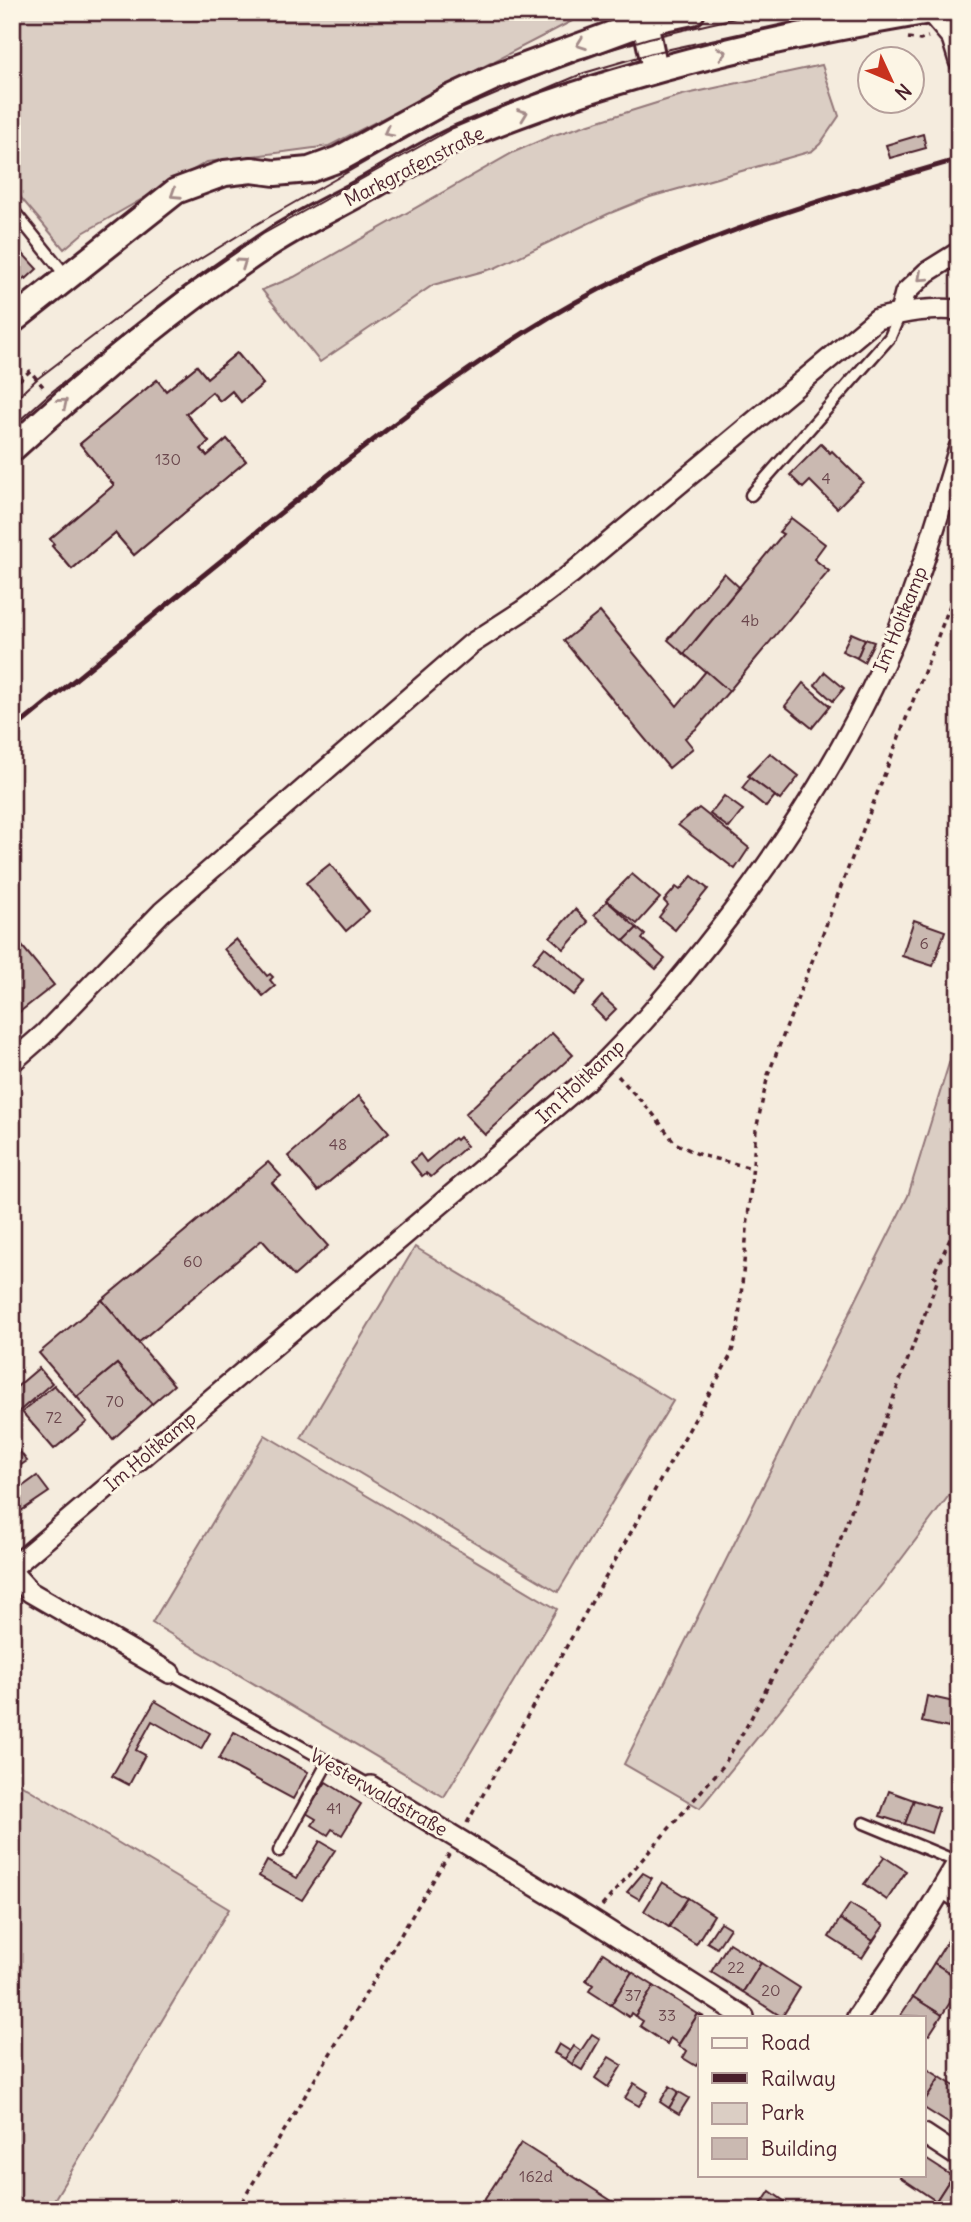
<svg xmlns="http://www.w3.org/2000/svg" width="971" height="2222" font-family="Delius,sans-serif">
	<style>
		.green { fill: #dbcec4; stroke: #927678; stroke-width: 2 }
		.building { fill: #cab9b1; stroke: #4a1f2b; stroke-width: 2; fill-rule: evenodd }
		.lines { fill: none; stroke-linecap: round; stroke-linejoin: round }
		.service-casing { stroke: #4a1f2b; stroke-width: 15 }
		.minor-casing { stroke: #4a1f2b; stroke-width: 24 }
		.tertiary-casing { stroke: #4a1f2b; stroke-width: 30 }
		.path { stroke: #4a1f2b; stroke-width: 3.5; stroke-dasharray: 5 5; stroke-linecap: butt }
		.service { stroke: #fcf5e5; stroke-width: 10 }
		.minor { stroke: #fcf5e5; stroke-width: 19 }
		.tertiary { stroke: #fcf5e5; stroke-width: 24 }
		.tram { stroke: #4a1f2b; stroke-width: 2 }
		.rail { stroke: #4a1f2b; stroke-width: 5 }
		.oneway { stroke: #a38a88 }
		.labels { text-anchor: middle; dominant-baseline: central; stroke-width: 6; stroke-linejoin: round; paint-order: stroke }
		.number-label { font-size: 16px; fill: #6a464c }
		.street-label { font-size: 19px; fill: #4a1f2b; stroke: #fcf5e5 }
	</style>
	<rect width="100%" height="100%" fill="#f5ecde"/>
	<filter id="ink" filterUnits="userSpaceOnUse"><feTurbulence type="fractalNoise" baseFrequency=".0143" numOctaves="2"/><feDisplacementMap in="SourceGraphic" scale="14" xChannelSelector="R" yChannelSelector="G"/><feConvolveMatrix kernelMatrix="1 2 1 2 8 2 1 2 1" color-interpolation-filters="sRGB"/></filter>
	<g filter="url(#ink)">
		<g class="green">
			<polygon points="12,12 573,12 572,21 329,146 207,162 83,233 64,249 16,192 12,182"/>
			<polygon points="822,65 839,116 820,144 812,151 650,197 608,214 495,268 433,285 320,362 262,290 294,277 514,152 551,136 682,95"/>
			<polygon points="959,1031 959,1482 885,1581 700,1808 624,1764 908,1196"/>
			<polygon points="415,1247 673,1401 558,1592 301,1438"/>
			<polygon points="265,1435 557,1609 444,1797 152,1623"/>
			<polygon points="12,1779 229,1909 48,2210 12,2210"/>
		</g>
		<g class="building">
			<polygon points="923,134 926,148 890,158 886,145"/>
			<polygon points="12,242 37,269 26,279 25,277 13,291"/>
			<path d="M237 353 263 384 241 402 232 391 220 401 212 392 186 414 209 442 201 449 207 456 227 439 246 461 134 555 115 533 72 569 52 546 54 544 50 539 114 485 80 444 157 380 166 391 197 366 207 378ZM174 471 180 479 157 498 151 490Z"/>
			<polygon points="237,353 263,384 241,402 232,391 220,401 212,392 186,414 209,442 201,449 207,456 227,439 246,461 134,555 115,533 72,569 52,546 54,544 50,539 114,485 80,444 157,380 166,391 197,366 207,378"/>
			<polygon points="821,444 830,453 832,451 863,482 837,508 810,481 803,488 790,475"/>
			<polygon points="791,518 825,544 814,559 829,571 729,691 684,654 783,534 779,532"/>
			<polygon points="724,573 739,587 684,654 668,640"/>
			<polygon points="600,612 677,706 706,671 729,691 697,728 685,738 693,748 669,768 564,641"/>
			<polygon points="851,633 865,639 857,658 842,651"/>
			<polygon points="865,639 874,642 864,662 857,658"/>
			<polygon points="825,672 844,688 833,701 815,685"/>
			<polygon points="803,683 830,706 812,728 785,706"/>
			<polygon points="770,753 799,776 780,800 748,776"/>
			<polygon points="750,778 775,796 766,807 742,788"/>
			<polygon points="724,796 743,810 729,828 710,814"/>
			<polygon points="699,808 749,848 735,869 678,825"/>
			<polygon points="330,864 369,911 346,931 306,883"/>
			<polygon points="632,874 660,898 637,924 606,900"/>
			<polygon points="692,876 708,889 675,930 659,917 668,905 664,901 676,887 680,890"/>
			<polygon points="607,901 637,928 624,941 594,915"/>
			<polygon points="575,909 588,922 564,949 550,937"/>
			<polygon points="914,920 945,931 933,966 902,956"/>
			<polygon points="637,928 645,935 642,939 665,959 656,969 624,941"/>
			<polygon points="236,939 267,976 270,974 273,977 270,980 275,986 263,996 224,949"/>
			<polygon points="22,946 54,985 12,1018 12,954"/>
			<polygon points="545,947 586,981 574,995 533,962"/>
			<polygon points="602,996 616,1009 605,1020 592,1007"/>
			<polygon points="552,1033 573,1055 485,1135 465,1114"/>
			<polygon points="359,1096 389,1132 318,1191 288,1156"/>
			<polygon points="459,1137 467,1146 431,1177 426,1173 422,1176 411,1162 420,1154 426,1162 454,1138 456,1140"/>
			<polygon points="268,1162 281,1176 272,1183 328,1246 294,1276 262,1240 138,1343 102,1300"/>
			<polygon points="102,1300 174,1385 152,1404 117,1364 77,1397 39,1353"/>
			<polygon points="117,1364 152,1404 113,1439 77,1397"/>
			<polygon points="39,1368 52,1383 17,1413 12,1407 12,1391"/>
			<polygon points="54,1385 87,1422 54,1449 22,1412"/>
			<polygon points="12,1441 27,1461 12,1471"/>
			<polygon points="37,1476 49,1492 12,1517 12,1494"/>
			<polygon points="927,1696 954,1702 949,1728 922,1722"/>
			<polygon points="155,1701 210,1733 201,1749 152,1721 136,1750 145,1755 129,1785 112,1776"/>
			<polygon points="954,1702 959,1703 959,1730 949,1728"/>
			<polygon points="234,1732 308,1772 293,1799 219,1759"/>
			<polygon points="326,1782 361,1804 342,1835 332,1829 328,1835 312,1825 316,1819 306,1813"/>
			<polygon points="889,1791 914,1800 905,1824 880,1816"/>
			<polygon points="914,1800 939,1808 931,1833 905,1824"/>
			<polygon points="320,1841 335,1850 302,1900 259,1876 267,1861 297,1878"/>
			<polygon points="883,1856 906,1871 887,1900 864,1884 884,1858"/>
			<polygon points="643,1873 652,1878 639,1899 627,1892"/>
			<polygon points="662,1882 688,1898 669,1927 644,1911"/>
			<polygon points="688,1898 714,1915 696,1944 669,1927"/>
			<polygon points="850,1904 884,1925 873,1941 840,1919"/>
			<polygon points="840,1919 873,1941 862,1958 829,1937"/>
			<polygon points="720,1922 730,1928 717,1948 707,1942"/>
			<polygon points="955,1929 959,1931 959,1979 934,1963"/>
			<polygon points="729,1943 761,1963 743,1992 711,1972"/>
			<polygon points="603,1953 632,1972 611,2005 589,1991 593,1985 586,1980"/>
			<polygon points="761,1963 800,1988 782,2017 743,1992"/>
			<polygon points="934,1963 959,1979 959,1989 942,2015 913,1997"/>
			<polygon points="632,1972 654,1986 635,2016 631,2013 629,2017 611,2005"/>
			<polygon points="654,1986 698,2014 679,2044 670,2038 667,2044 640,2026 643,2021 635,2016"/>
			<polygon points="913,1997 942,2015 929,2035 924,2032 924,2017 900,2016"/>
			<polygon points="698,2014 704,2017 700,2017 700,2060 696,2066 683,2058 687,2051 678,2046"/>
			<polygon points="592,2034 600,2039 582,2070 572,2064"/>
			<polygon points="559,2044 570,2051 565,2059 554,2053"/>
			<polygon points="574,2046 581,2051 572,2064 565,2059"/>
			<polygon points="609,2057 622,2065 608,2087 595,2078"/>
			<polygon points="924,2067 940,2077 924,2102"/>
			<polygon points="940,2077 959,2089 959,2130 924,2108 924,2102"/>
			<polygon points="634,2083 648,2092 639,2106 625,2098"/>
			<polygon points="670,2086 679,2092 669,2108 660,2102"/>
			<polygon points="679,2092 689,2098 679,2114 669,2108"/>
			<polygon points="521,2143 626,2210 478,2210"/>
			<polygon points="924,2158 952,2176 936,2201 900,2177 902,2175 924,2175"/>
			<polygon points="952,2176 959,2181 959,2210 950,2210 936,2201"/>
			<polygon points="770,2191 784,2201 778,2210 766,2210 760,2206"/>
		</g>
		<g class="lines">
			<defs>
				<g id="service">
					<polyline points="12,209 67,277"/>
					<polyline points="751,495 890,337 900,314"/>
					<polyline points="170,1673 371,1786"/>
					<polyline points="864,1823 958,1862"/>
					<polyline points="279,1851 328,1762"/>
					<polyline points="940,1891 959,1904"/>
				</g>
				<g id="minor">
					<polyline points="930,12 952,38 959,61"/>
					<polyline points="900,313 905,293 927,272 959,252"/>
					<path d="M12 1062 44 1034 162 912 471 644 522 611 571 574 877 319C905 312 930 307 959 310"/>
					<path d="M12 1568 587 1080C608 1058 630 1037 649 1015 741 909 826 790 884 663 916 594 937 520 959 448"/>
					<polyline points="12,1572 30,1592 170,1673"/>
					<polyline points="371,1786 590,1919 744,2017"/>
					<polyline points="857,2017 926,1915 959,1860"/>
					<polyline points="924,2134 959,2157"/>
				</g>
				<g id="tertiary">
					<polyline points="641,12 645,22 655,69"/>
					<polyline points="12,321 176,191 225,173 252,170 275,173 309,170 339,159 448,99 495,77 645,22 692,12"/>
					<path d="M12 449C94 374 180 302 272 242 303 222 337 206 369 188 399 171 430 151 462 137 610 75 766 39 924 12"/>
				</g>
			</defs>
			<use href="#service" class="service-casing"/>
			<use href="#minor" class="minor-casing"/>
			<use href="#tertiary" class="tertiary-casing"/>
			<g class="path">
				<polyline points="908,38 920,40 928,37"/>
				<polyline points="12,374 18,381 30,371 46,390"/>
				<polyline points="618,1076 653,1114 675,1143 700,1155 752,1168"/>
				<polyline points="467,1823 731,1355 738,1329 756,1130 768,1075 959,582"/>
				<polyline points="602,1906 723,1766 748,1724 830,1567 938,1279 933,1275 959,1220"/>
				<polyline points="237,2210 449,1854"/>
			</g>
			<use href="#service" class="service"/>
			<use href="#minor" class="minor"/>
			<use href="#tertiary" class="tertiary"/>
			<g class="tram">
				<polyline points="12,402 37,379 171,277 257,224 449,114 579,59 649,38 761,12"/>
				<polyline points="12,427 49,394 180,291 263,234 453,128 584,73 652,53 838,12"/>
			</g>
			<path class="rail" d="M12 731C115 647 218 562 322 480 411 410 500 341 600 289 714 230 836 195 959 159"/>
		</g>
		<defs><path id="oneway-chevron" d="M-2-3.5L2.5 0L-2 3.5" fill="none" stroke-width="1.6" stroke-linecap="round" stroke-linejoin="round" transform="scale(1.75)"/></defs>
		<g class="oneway">
			<use href="#oneway-chevron" transform="translate(581 44) rotate(160)"/>
			<use href="#oneway-chevron" transform="translate(722 53) rotate(-13)"/>
			<use href="#oneway-chevron" transform="translate(523 114) rotate(-21)"/>
			<use href="#oneway-chevron" transform="translate(388 132) rotate(152)"/>
			<use href="#oneway-chevron" transform="translate(175 194) rotate(147)"/>
			<use href="#oneway-chevron" transform="translate(242 263) rotate(-35)"/>
			<use href="#oneway-chevron" transform="translate(922 277) rotate(138)"/>
			<use href="#oneway-chevron" transform="translate(63 403) rotate(-40)"/>
		</g>
	</g>
	<g class="labels">
		<g class="number-label">
			<text x="168" y="459">130</text>
			<text x="826" y="478">4</text>
			<text x="750" y="620">4b</text>
			<text x="924" y="943">6</text>
			<text x="338" y="1144">48</text>
			<text x="193" y="1261">60</text>
			<text x="115" y="1401">70</text>
			<text x="54" y="1417">72</text>
			<text x="334" y="1808">41</text>
			<text x="736" y="1967">22</text>
			<text x="771" y="1990">20</text>
			<text x="633" y="1995">37</text>
			<text x="667" y="2015">33</text>
			<text x="536" y="2176">162d</text>
		</g>
		<g class="street-label">
			<text transform="translate(414 166) rotate(-27)">Markgrafenstraße</text>
			<text transform="translate(900 619) rotate(-68)">Im Holtkamp</text>
			<text transform="translate(580 1081) rotate(-43)">Im Holtkamp</text>
			<text transform="translate(150 1451) rotate(-40)">Im Holtkamp</text>
			<text transform="translate(379 1792) rotate(30)">Westerwaldstraße</text>
		</g>
	</g>
	<rect width="971" height="2222" fill="none" stroke="#fcf5e5" stroke-width="42"/>
	<rect x="21" y="21" width="929" height="2180" fill="none" stroke="#4a1f2b" stroke-width="2.5" filter="url(#ink)"/>
	<rect x="698" y="2016" width="228" height="161" fill="#fcf5e5" stroke="#b59f9b" stroke-width="2"/>
	<rect x="712" y="2038" width="35" height="10" fill="#fcf5e5" stroke="#b59f9b" stroke-width="2"/>
	<text x="761" y="2050" font-size="21" fill="#4a1f2b">Road</text>
	<rect x="712" y="2073" width="35" height="10" fill="#4a1f2b" stroke="#b59f9b" stroke-width="2"/>
	<text x="761" y="2086" font-size="21" fill="#4a1f2b">Railway</text>
	<rect x="712" y="2103" width="35" height="21" fill="#dbcec4" stroke="#b59f9b" stroke-width="2"/>
	<text x="761" y="2120" font-size="21" fill="#4a1f2b">Park</text>
	<rect x="712" y="2138" width="35" height="21" fill="#cab9b1" stroke="#b59f9b" stroke-width="2"/>
	<text x="761" y="2156" font-size="21" fill="#4a1f2b">Building</text>
	<g transform="translate(891 80) rotate(134)"><circle r="33" fill="#fcf5e5" stroke="#b59f9b" stroke-width="2"/>
	<path d="M0-5L12 26L0 18L-12 26Z" fill="#c8321e"/>
	<text y="-10" font-size="19" font-weight="bold" text-anchor="middle" fill="#4a1f2b">N</text>
	</g>
</svg>
